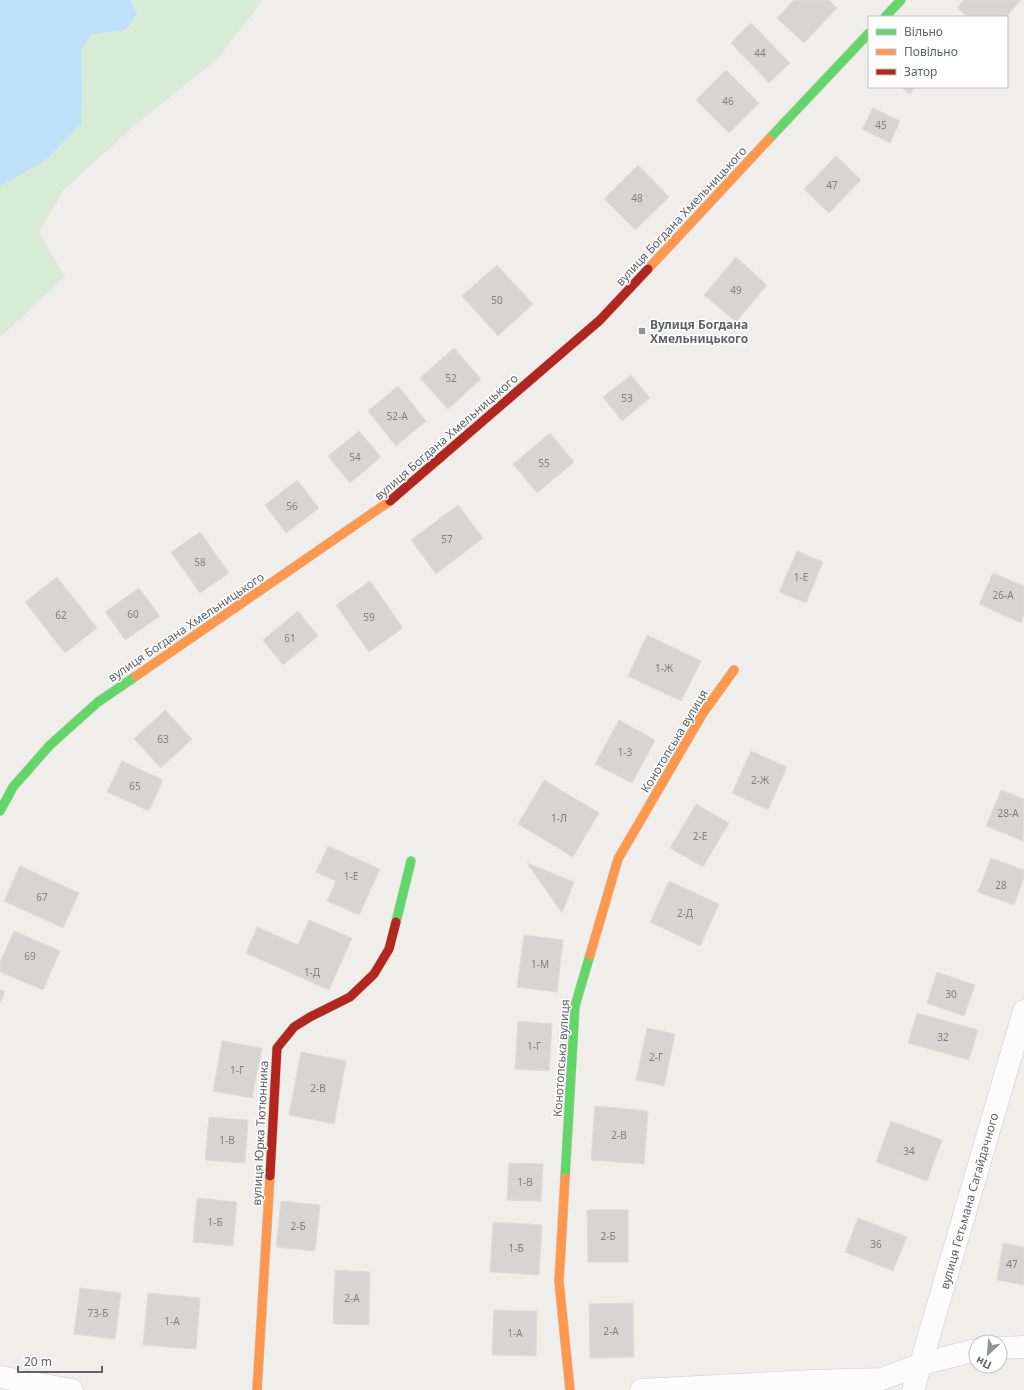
<svg xmlns="http://www.w3.org/2000/svg" width="1024" height="1390" font-family="'Noto Sans',sans-serif">
	<style>
		.green { fill: #d8ebd6 }
		.water { fill: #bfe0f9 }
		.building { fill: #d6d5d3; stroke: #deddd9 }
		.lines { fill: none; stroke-linecap: round; stroke-linejoin: round }
		.street-casing { stroke: #cbcccc; stroke-width: 23 }
		.fast-casing { stroke: #cacacb; stroke-width: 10 }
		.slow-casing { stroke: #cacacb; stroke-width: 10 }
		.jam-casing { stroke: #cacacb; stroke-width: 10 }
		.street { stroke: #fdfcfc; stroke-width: 22 }
		.fast { stroke: #63d668; stroke-width: 9 }
		.slow { stroke: #ff974d; stroke-width: 9 }
		.jam { stroke: #b3261e; stroke-width: 9 }
		.poi-dot { fill: #919496; stroke: #fff; stroke-width: 1.5 }
		.labels { text-anchor: middle; dominant-baseline: central; stroke-width: 3; stroke-linejoin: round; paint-order: stroke }
		.number-label { font-size: 10px; fill: #7e8184 }
		.street-label { font-size: 12px; fill: #5f6368; stroke: #fff }
		.poi-label { font-size: 12px; font-weight: bold; fill: #5f6368; stroke: #fff; text-anchor: start }
	</style>
	<rect width="100%" height="100%" fill="#efeeea"/>
	<polygon class="green" points="132,0 263,0 216,60 129,130 63,191 39,232 65,277 0,337 0,186 46,160 82,89 81,50 91,34 126,30 137,13"/>
	<polygon class="water" points="0,0 131,0 137,13 126,30 91,34 81,50 82,89 81,124 46,160 0,186"/>
	<g class="building">
		<polygon points="794,0 829,0 837,8 804,43 777,18"/>
		<polygon points="964,0 1021,0 1006,17 968,17 957,8"/>
		<polygon points="751,23 790,63 769,83 731,43"/>
		<polygon points="726,70 759,103 729,133 696,100"/>
		<polygon points="901,87 916,87 910,94"/>
		<polygon points="873,108 900,121 890,143 862,129"/>
		<polygon points="836,156 861,180 829,213 804,189"/>
		<polygon points="638,165 669,197 635,230 604,199"/>
		<polygon points="736,257 767,285 736,322 704,295"/>
		<polygon points="497,265 533,304 498,336 462,296"/>
		<polygon points="454,348 481,379 448,409 420,378"/>
		<polygon points="631,375 650,398 622,421 603,397"/>
		<polygon points="398,386 426,421 396,446 368,411"/>
		<polygon points="359,431 381,457 350,483 328,456"/>
		<polygon points="550,433 574,462 537,493 513,464"/>
		<polygon points="297,480 319,508 286,533 265,505"/>
		<polygon points="458,505 483,538 436,574 411,540"/>
		<polygon points="200,532 229,573 200,593 171,552"/>
		<polygon points="797,551 823,562 806,603 779,592"/>
		<polygon points="993,573 1024,586 1024,615 1021,623 979,604"/>
		<polygon points="57,577 97,628 65,653 25,602"/>
		<polygon points="370,581 403,628 369,652 336,605"/>
		<polygon points="139,588 160,616 125,640 105,612"/>
		<polygon points="298,611 318,636 283,665 263,640"/>
		<polygon points="647,635 701,661 681,701 628,676"/>
		<polygon points="165,710 192,739 161,768 134,739"/>
		<polygon points="619,720 655,740 632,783 595,764"/>
		<polygon points="751,751 787,767 768,810 732,793"/>
		<polygon points="122,761 163,780 149,811 107,792"/>
		<polygon points="544,780 599,813 573,857 518,824"/>
		<polygon points="1001,790 1024,799 1023,841 986,826"/>
		<polygon points="696,804 729,823 703,867 670,848"/>
		<polygon points="328,846 380,869 359,915 327,901 336,881 316,872"/>
		<polygon points="991,858 1024,870 1024,878 1014,905 978,892"/>
		<polygon points="527,863 574,882 562,913"/>
		<polygon points="20,866 79,893 63,928 4,901"/>
		<polygon points="669,881 719,904 700,946 650,922"/>
		<polygon points="309,920 352,938 329,990 246,953 257,927 298,945"/>
		<polygon points="14,931 60,951 43,990 0,972 0,962"/>
		<polygon points="524,935 563,940 557,992 517,987"/>
		<polygon points="937,972 975,985 964,1016 927,1003"/>
		<polygon points="0,989 5,992 0,1003"/>
		<polygon points="917,1013 978,1030 969,1060 908,1043"/>
		<polygon points="518,1021 552,1024 549,1071 515,1069"/>
		<polygon points="647,1028 675,1034 664,1086 636,1080"/>
		<polygon points="222,1041 262,1048 252,1098 213,1091"/>
		<polygon points="301,1052 346,1061 334,1124 289,1115"/>
		<polygon points="595,1106 648,1111 644,1164 591,1160"/>
		<polygon points="209,1117 248,1120 245,1163 205,1160"/>
		<polygon points="891,1121 942,1140 927,1181 876,1162"/>
		<polygon points="509,1163 543,1164 541,1201 507,1200"/>
		<polygon points="197,1198 237,1202 233,1246 193,1242"/>
		<polygon points="281,1201 320,1205 315,1251 276,1247"/>
		<polygon points="587,1210 628,1210 628,1262 588,1262"/>
		<polygon points="858,1218 907,1237 893,1271 845,1252"/>
		<polygon points="493,1222 542,1225 539,1275 490,1272"/>
		<polygon points="1003,1243 1024,1247 1024,1285 997,1280"/>
		<polygon points="335,1270 370,1272 369,1325 333,1324"/>
		<polygon points="80,1288 121,1293 115,1339 74,1334"/>
		<polygon points="148,1293 200,1298 196,1349 143,1345"/>
		<polygon points="633,1303 634,1357 590,1358 589,1304"/>
		<polygon points="494,1310 537,1311 536,1356 492,1355"/>
	</g>
	<g class="lines">
		<defs>
			<g id="street">
				<polyline points="1000,1348 1024,1347"/>
				<polyline points="0,1377 72,1390"/>
				<polyline points="641,1390 811,1381 882,1379 921,1364 976,1350"/>
				<polyline points="913,1390 1024,1011"/>
			</g>
			<g id="fast">
				<polyline points="885,17 901,0"/>
				<polyline points="769,139 869,33"/>
				<polyline points="0,811 13,787 50,745 98,702 136,676"/>
				<polyline points="396,922 411,861"/>
				<polyline points="565,1178 575,1006 590,955"/>
			</g>
			<g id="slow">
				<polyline points="648,269 769,139"/>
				<polyline points="136,676 390,501"/>
				<polyline points="590,955 618,859 703,713 734,670"/>
				<polyline points="565,1178 559,1281 570,1390"/>
				<polyline points="257,1390 270,1176"/>
			</g>
			<g id="jam">
				<polyline points="390,501 600,320 648,269"/>
				<polyline points="270,1176 277,1048 294,1027 310,1017 350,997 374,974 389,949 396,922"/>
			</g>
		</defs>
		<use href="#street" class="street-casing"/>
		<use href="#fast" class="fast-casing"/>
		<use href="#slow" class="slow-casing"/>
		<use href="#jam" class="jam-casing"/>
		<use href="#street" class="street"/>
		<use href="#fast" class="fast"/>
		<use href="#slow" class="slow"/>
		<use href="#jam" class="jam"/>
	</g>
	<rect class="poi-dot" x="638" y="327" width="8" height="8" rx="2"/>
	<g class="labels">
		<g class="number-label">
			<text x="760" y="53">44</text>
			<text x="728" y="101">46</text>
			<text x="881" y="125">45</text>
			<text x="832" y="185">47</text>
			<text x="637" y="198">48</text>
			<text x="736" y="290">49</text>
			<text x="497" y="300">50</text>
			<text x="451" y="378">52</text>
			<text x="627" y="398">53</text>
			<text x="397" y="416">52-А</text>
			<text x="355" y="457">54</text>
			<text x="544" y="463">55</text>
			<text x="292" y="506">56</text>
			<text x="447" y="539">57</text>
			<text x="200" y="562">58</text>
			<text x="801" y="577">1-Е</text>
			<text x="1003" y="595">26-А</text>
			<text x="133" y="614">60</text>
			<text x="61" y="615">62</text>
			<text x="369" y="617">59</text>
			<text x="290" y="638">61</text>
			<text x="664" y="668">1-Ж</text>
			<text x="163" y="739">63</text>
			<text x="625" y="752">1-З</text>
			<text x="760" y="780">2-Ж</text>
			<text x="135" y="786">65</text>
			<text x="1008" y="813">28-А</text>
			<text x="559" y="818">1-Л</text>
			<text x="700" y="836">2-Е</text>
			<text x="351" y="876">1-Е</text>
			<text x="1001" y="885">28</text>
			<text x="42" y="897">67</text>
			<text x="685" y="913">2-Д</text>
			<text x="30" y="956">69</text>
			<text x="540" y="964">1-М</text>
			<text x="312" y="972">1-Д</text>
			<text x="951" y="994">30</text>
			<text x="943" y="1037">32</text>
			<text x="534" y="1046">1-Г</text>
			<text x="656" y="1057">2-Г</text>
			<text x="237" y="1070">1-Г</text>
			<text x="318" y="1088">2-В</text>
			<text x="619" y="1135">2-В</text>
			<text x="227" y="1140">1-В</text>
			<text x="909" y="1151">34</text>
			<text x="525" y="1182">1-В</text>
			<text x="215" y="1222">1-Б</text>
			<text x="298" y="1226">2-Б</text>
			<text x="608" y="1236">2-Б</text>
			<text x="876" y="1244">36</text>
			<text x="516" y="1248">1-Б</text>
			<text x="1012" y="1264">47</text>
			<text x="352" y="1298">2-А</text>
			<text x="98" y="1313">73-Б</text>
			<text x="172" y="1321">1-А</text>
			<text x="611" y="1331">2-А</text>
			<text x="515" y="1333">1-А</text>
		</g>
		<g class="street-label">
			<text transform="translate(681 216) rotate(-47)">вулиця Богдана Хмельницького</text>
			<text transform="translate(446 437) rotate(-41)">вулиця Богдана Хмельницького</text>
			<text transform="translate(186 627) rotate(-34)">вулиця Богдана Хмельницького</text>
			<text transform="translate(674 741) rotate(-59)">Конотопська вулиця</text>
			<text transform="translate(561 1058) rotate(-86)">Конотопська вулиця</text>
			<text transform="translate(260 1133) rotate(-87)">вулиця Юрка Тютюнника</text>
			<text transform="translate(969 1201) rotate(-74)">вулиця Гетьмана Сагайдачного</text>
		</g>
		<g class="poi-label">
			<text x="650" y="324">Вулиця Богдана<tspan x="650" dy="14">Хмельницького</tspan></text>
		</g>
	</g>
	<rect x="868" y="16" width="140" height="72" fill="#ffffff" stroke="#bfc1c3"/>
	<rect x="876" y="29" width="20" height="6" fill="#63d668" stroke="#bfc1c3"/>
	<text x="904" y="36" font-size="12" fill="#5f6368">Вільно</text>
	<rect x="876" y="49" width="20" height="6" fill="#ff974d" stroke="#bfc1c3"/>
	<text x="904" y="56" font-size="12" fill="#5f6368">Повільно</text>
	<rect x="876" y="69" width="20" height="6" fill="#b3261e" stroke="#bfc1c3"/>
	<text x="904" y="76" font-size="12" fill="#5f6368">Затор</text>
	<g transform="translate(988 1354) rotate(206)"><circle r="19" fill="#ffffff" stroke="#bfc1c3"/>
	<path d="M0-3L7 15L0 10L-7 15Z" fill="#919496"/>
	<text y="-6" font-size="11" font-weight="bold" text-anchor="middle" fill="#5f6368">Пн</text>
	</g>
	<path d="M18 1366v6h84v-6" fill="none" stroke="#5f6368" stroke-width="2"/>
	<text x="24" y="1366" font-size="12" fill="#5f6368" stroke="#ffffff" stroke-width="3" paint-order="stroke">20 m</text>
</svg>
